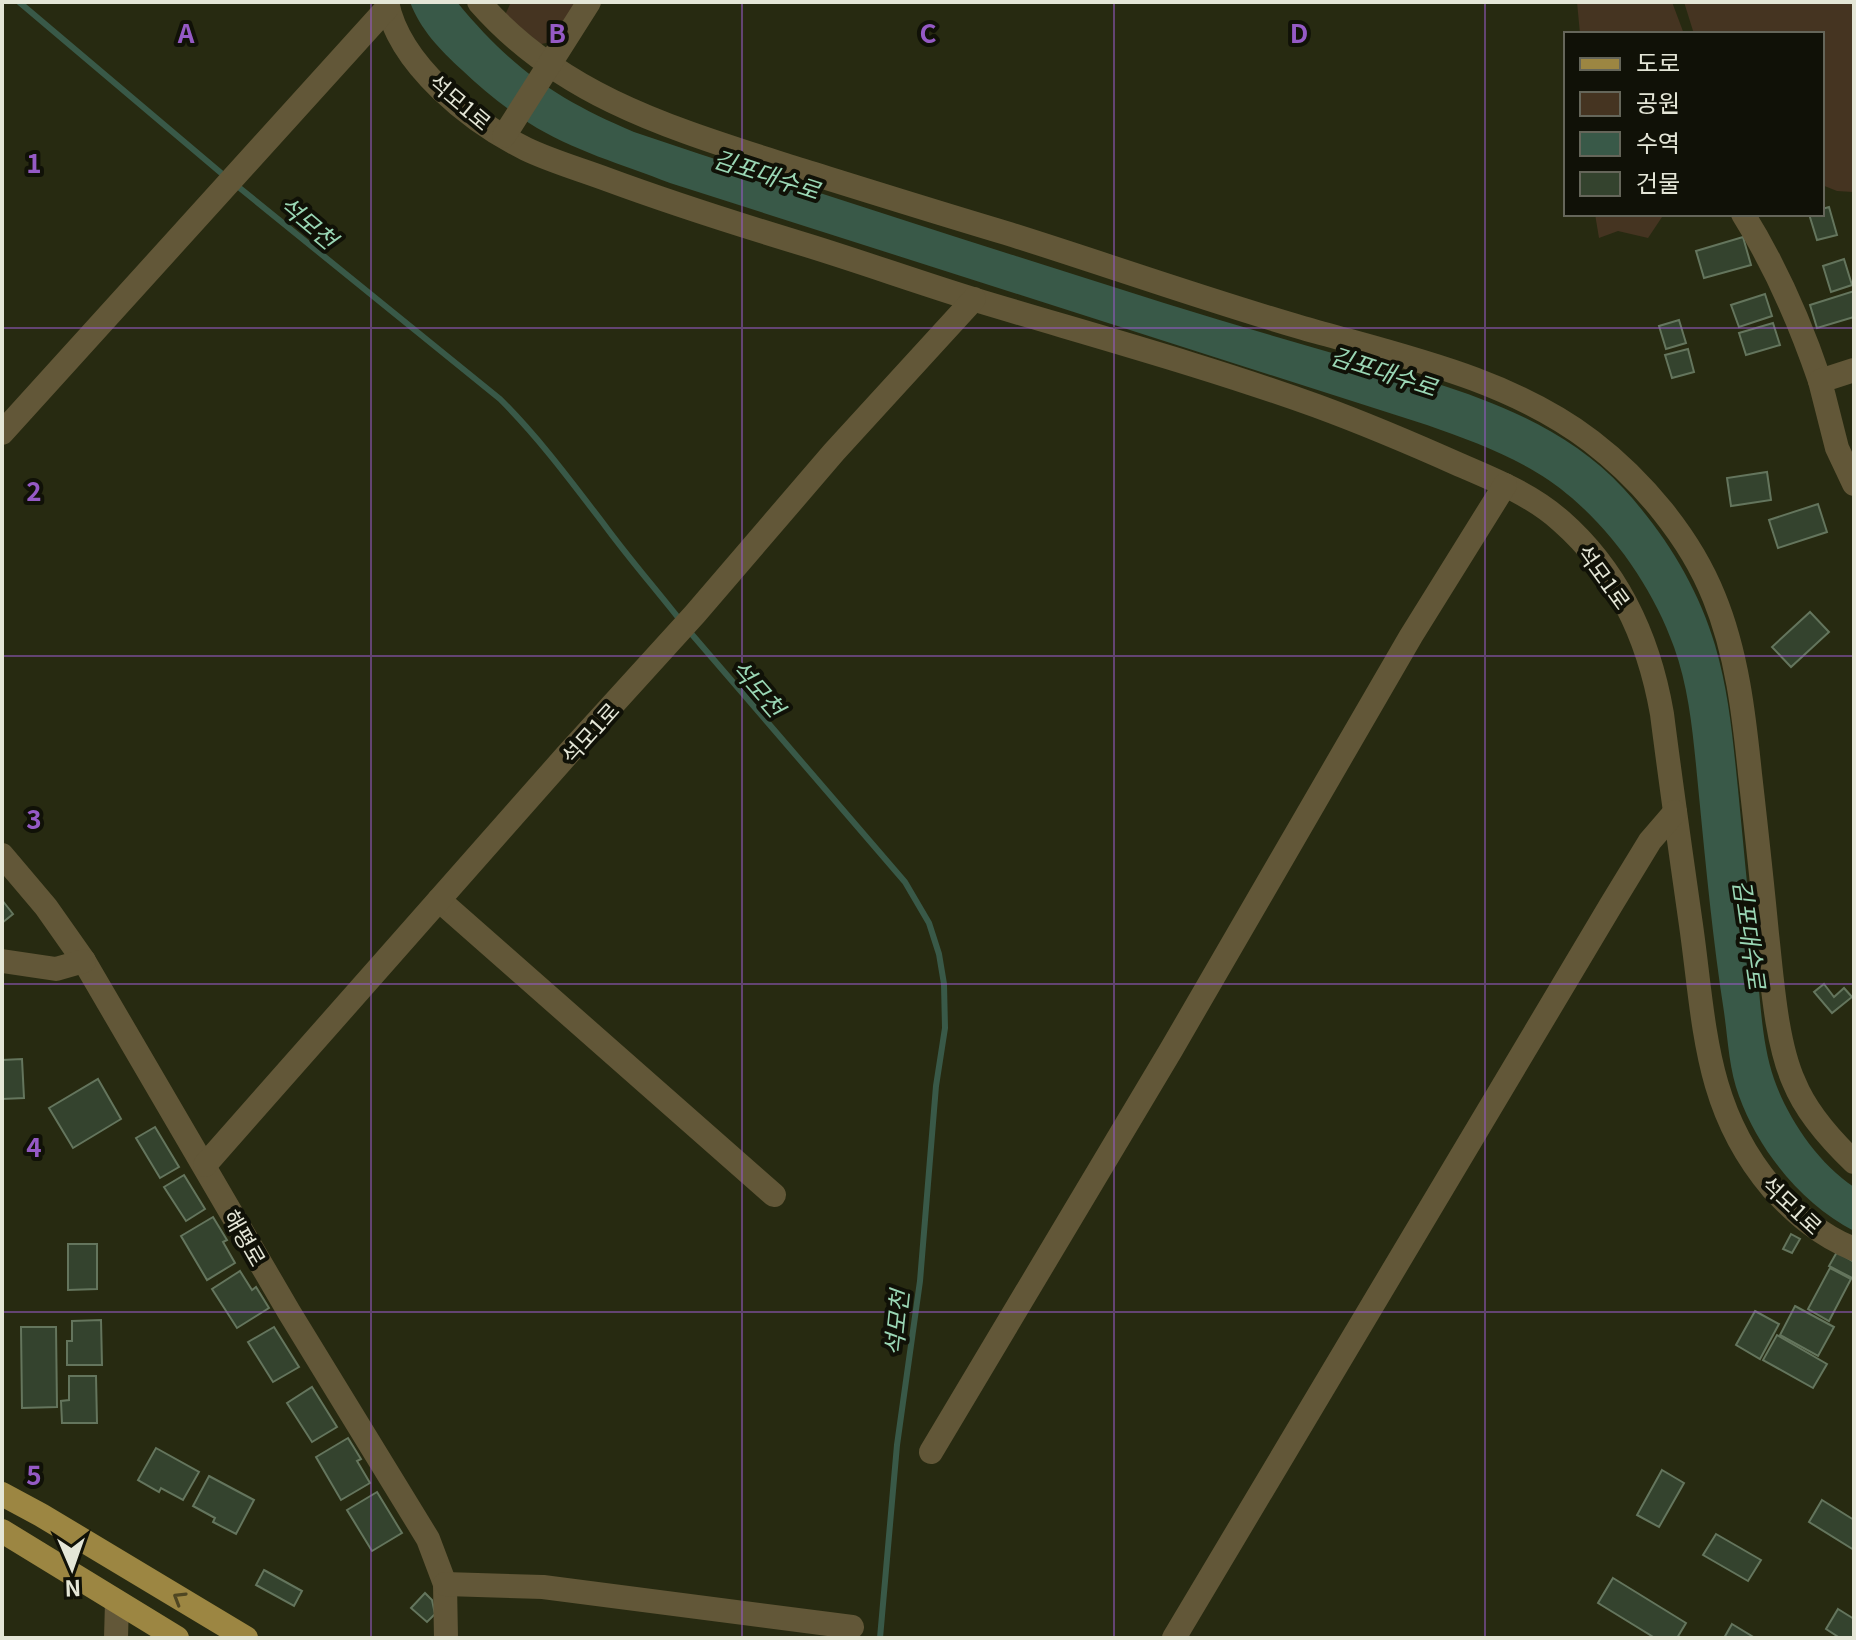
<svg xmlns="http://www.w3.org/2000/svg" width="1856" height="1640" font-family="Georgia,'Noto Sans KR',serif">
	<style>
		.green { fill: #453421 }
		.water { fill: #395948 }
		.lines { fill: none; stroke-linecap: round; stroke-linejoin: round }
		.stream { stroke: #395948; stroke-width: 6 }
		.building { fill: #34432e; stroke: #64755d; stroke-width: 2 }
		.minor { stroke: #625738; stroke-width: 24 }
		.major { stroke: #9c8642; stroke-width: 24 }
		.oneway { stroke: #4f4622 }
		.grid { fill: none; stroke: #955ac5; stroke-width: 2; stroke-opacity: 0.55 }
		.labels { text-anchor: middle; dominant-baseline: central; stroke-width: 8; stroke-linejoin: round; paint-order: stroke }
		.street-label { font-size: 22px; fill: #e4e6d7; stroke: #101107 }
		.water-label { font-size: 24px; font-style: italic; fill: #9ad7b5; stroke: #101107 }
		.grid-label { font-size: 26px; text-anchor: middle; font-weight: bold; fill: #955ac5; stroke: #101107; stroke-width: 8; stroke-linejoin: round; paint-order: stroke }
	</style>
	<rect width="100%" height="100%" fill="#272a11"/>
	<g class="green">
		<polygon points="511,2 582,2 552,42 541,44 505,15"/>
		<polygon points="1577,2 1672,2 1684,34 1580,34"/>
		<polygon points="1684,2 1854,2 1853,192 1837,191 1822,185 1822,34 1694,34"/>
		<polygon points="1595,214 1664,214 1648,238 1618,231 1599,238"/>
	</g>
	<path class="water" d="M410 2H457C511 68 556 99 634 132 810 191 987 247 1164 303 1222 321 1280 338 1339 355 1438 384 1551 409 1624 489 1665 534 1698 587 1715 645 1729 692 1733 741 1738 789 1744 850 1749 910 1757 971 1761 1006 1762 1044 1774 1079 1788 1119 1818 1163 1854 1187V1231C1802 1204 1759 1151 1739 1096 1729 1069 1728 1040 1724 1012 1713 941 1706 868 1699 796 1694 747 1691 694 1674 647 1654 591 1617 537 1572 498 1531 462 1478 443 1427 425L670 183C624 165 571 150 529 123 505 108 482 89 462 70 440 50 420 29 410 2Z"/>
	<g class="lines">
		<g class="stream">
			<polyline points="19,2 227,178"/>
			<path d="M236 185 500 399C539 438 570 480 603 523 627 556 654 587 680 620"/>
			<polyline points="689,631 905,882 929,923 939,954 944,984 945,1028 936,1086 920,1281 897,1445 880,1638"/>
		</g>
	</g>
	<g class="building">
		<polygon points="1829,207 1837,235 1817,240 1809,214 1822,214 1822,209"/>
		<polygon points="1743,237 1751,265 1704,278 1696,251"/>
		<polygon points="1844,259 1852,285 1831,292 1823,266"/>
		<polygon points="1854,291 1854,317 1817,328 1810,305"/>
		<polygon points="1765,294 1772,316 1739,327 1731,305"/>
		<polygon points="1679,320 1686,343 1666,349 1659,326"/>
		<polygon points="1773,323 1780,345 1746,355 1739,333"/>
		<polygon points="1688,349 1694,372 1672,378 1665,355"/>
		<polygon points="1767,472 1771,500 1731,506 1727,478"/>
		<polygon points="1818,504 1827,532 1778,548 1769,520"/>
		<polygon points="1810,612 1829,632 1791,667 1772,647"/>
		<polygon points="2,900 13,914 2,923"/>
		<polygon points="1824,984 1834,997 1844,988 1852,997 1832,1013 1814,992"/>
		<polygon points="22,1059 24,1098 2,1099 2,1060"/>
		<polygon points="98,1079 121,1119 73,1148 49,1108"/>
		<polygon points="155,1127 179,1167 160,1178 136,1138"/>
		<polygon points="184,1175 205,1209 186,1221 164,1187"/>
		<polygon points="213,1217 227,1240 223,1242 235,1263 207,1280 181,1236"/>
		<polygon points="1791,1234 1800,1239 1792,1253 1783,1249"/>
		<polygon points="68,1244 97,1244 97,1289 68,1290"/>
		<polygon points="1837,1252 1854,1262 1854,1279 1829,1266"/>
		<polygon points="1830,1268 1851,1279 1829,1321 1808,1309"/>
		<polygon points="240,1271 252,1290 256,1287 269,1308 237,1328 212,1289"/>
		<polygon points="1795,1306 1834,1327 1818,1356 1780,1335"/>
		<polygon points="1755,1311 1779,1324 1760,1359 1736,1345"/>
		<polygon points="101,1320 102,1365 67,1365 67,1341 72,1341 72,1321"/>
		<polygon points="21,1327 56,1327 57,1407 22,1408"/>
		<polygon points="274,1327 299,1367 273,1382 248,1342"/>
		<polygon points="1777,1335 1827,1364 1813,1388 1763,1360"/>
		<polygon points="69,1376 96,1376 97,1423 62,1423 61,1401 69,1400"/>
		<polygon points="312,1387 337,1427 312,1442 287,1403"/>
		<polygon points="348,1438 361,1459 357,1461 370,1483 341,1500 316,1457"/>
		<polygon points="156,1448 199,1472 183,1500 161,1488 159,1492 138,1480"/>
		<polygon points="1662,1470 1684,1483 1659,1527 1637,1515"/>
		<polygon points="209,1476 254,1500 236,1534 213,1522 215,1518 193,1506"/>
		<polygon points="377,1492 402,1533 372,1551 347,1510"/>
		<polygon points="1822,1500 1854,1520 1854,1550 1809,1522"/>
		<polygon points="1716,1534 1761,1560 1748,1581 1703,1555"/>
		<polygon points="264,1570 302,1591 294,1606 256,1585"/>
		<polygon points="1613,1578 1686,1623 1677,1638 1655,1638 1598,1603"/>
		<polygon points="425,1593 432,1600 435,1614 427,1622 411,1608"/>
		<polygon points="1838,1609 1854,1619 1854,1638 1840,1638 1826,1629"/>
		<polygon points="1732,1624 1755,1638 1724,1638"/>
	</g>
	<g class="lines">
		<g class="minor">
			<path d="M387 2C399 65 472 122 526 149 551 161 579 169 606 179 671 203 737 224 803 244 862 262 920 283 979 301 1092 335 1206 366 1317 406 1366 424 1413 444 1460 465 1495 480 1532 495 1561 521 1619 572 1649 639 1662 714 1671 785 1681 855 1691 925 1705 1024 1704 1108 1772 1188 1796 1214 1821 1236 1854 1249"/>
			<path d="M479 2C561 96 671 128 785 165 859 188 932 211 1006 233 1105 264 1203 299 1303 328 1401 356 1508 378 1591 441 1642 480 1690 537 1714 597 1737 653 1744 715 1750 774 1756 827 1762 881 1767 934 1772 978 1776 1042 1794 1082 1806 1112 1831 1140 1854 1162"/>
			<polyline points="504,136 589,2"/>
			<path d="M1743 214C1776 267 1800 322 1820 381"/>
			<polyline points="1854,370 1820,381 1837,448 1854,484"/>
			<polyline points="2,433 388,7"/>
			<polyline points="2,855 46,907 84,961 289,1312 428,1539 445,1584 446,1638"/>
			<polyline points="439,900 774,1195"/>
			<polyline points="2,961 56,969 84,961"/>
			<polyline points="205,1165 566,756 695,614 834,452 974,299"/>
			<polyline points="931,1452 1171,1050 1411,636 1505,485"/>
			<polyline points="445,1584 543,1587 852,1627"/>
			<polyline points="116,1638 117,1602"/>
			<polyline points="1174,1638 1611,905 1650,841 1675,812"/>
		</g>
		<g class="major">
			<polyline points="2,1494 41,1515 246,1638"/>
			<polyline points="2,1531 177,1638"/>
		</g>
	</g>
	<defs><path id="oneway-chevron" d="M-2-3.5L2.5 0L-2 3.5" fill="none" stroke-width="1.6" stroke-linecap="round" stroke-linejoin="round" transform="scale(2)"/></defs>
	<use class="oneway" href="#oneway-chevron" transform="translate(179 1598) rotate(-149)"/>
	<path class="grid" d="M371 2V1638M742 2V1638M1114 2V1638M1485 2V1638M2 328H1854M2 656H1854M2 984H1854M2 1312H1854"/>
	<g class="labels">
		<g class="street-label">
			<text transform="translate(461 101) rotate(40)">석모1로</text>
			<text transform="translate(1605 576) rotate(54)">석모1로</text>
			<text transform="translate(589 732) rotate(-48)">석모1로</text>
			<text transform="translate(1793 1204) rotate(43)">석모1로</text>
			<text transform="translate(246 1237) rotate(60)">해평로</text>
		</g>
		<g class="water-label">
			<text transform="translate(767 173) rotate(18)">김포대수로</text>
			<text transform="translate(309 221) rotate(40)">석모천</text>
			<text transform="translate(1384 370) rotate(18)">김포대수로</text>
			<text transform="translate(759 687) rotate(49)">석모천</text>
			<text transform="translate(1751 934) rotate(82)">김포대수로</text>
			<text transform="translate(895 1323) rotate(-84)">석모천</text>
		</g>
	</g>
	<g class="grid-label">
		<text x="186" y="43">A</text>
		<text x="557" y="43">B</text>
		<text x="928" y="43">C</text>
		<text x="1299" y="43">D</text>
		<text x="34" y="173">1</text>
		<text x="34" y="501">2</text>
		<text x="34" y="829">3</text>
		<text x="34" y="1157">4</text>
		<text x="34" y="1485">5</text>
	</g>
	<rect width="1856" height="1640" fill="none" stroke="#e4e6d7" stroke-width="8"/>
	<rect x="1564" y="32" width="260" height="184" fill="#101107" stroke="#65665a" stroke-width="2"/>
	<rect x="1580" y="58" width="40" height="12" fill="#9c8642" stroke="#65665a" stroke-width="2"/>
	<text x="1636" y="72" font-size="24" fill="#e4e6d7">도로</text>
	<rect x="1580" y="92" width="40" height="24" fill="#453421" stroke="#65665a" stroke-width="2"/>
	<text x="1636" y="112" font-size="24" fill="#e4e6d7">공원</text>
	<rect x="1580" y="132" width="40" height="24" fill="#395948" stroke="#65665a" stroke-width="2"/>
	<text x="1636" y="152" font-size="24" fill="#e4e6d7">수역</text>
	<rect x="1580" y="172" width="40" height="24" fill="#34432e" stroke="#65665a" stroke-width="2"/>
	<text x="1636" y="192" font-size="24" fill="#e4e6d7">건물</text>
	<g transform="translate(72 1568) rotate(178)" stroke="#101107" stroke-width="6" paint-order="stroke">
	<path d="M0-6L14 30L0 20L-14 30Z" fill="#e4e6d7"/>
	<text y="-12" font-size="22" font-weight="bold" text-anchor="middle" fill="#e4e6d7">N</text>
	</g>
</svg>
